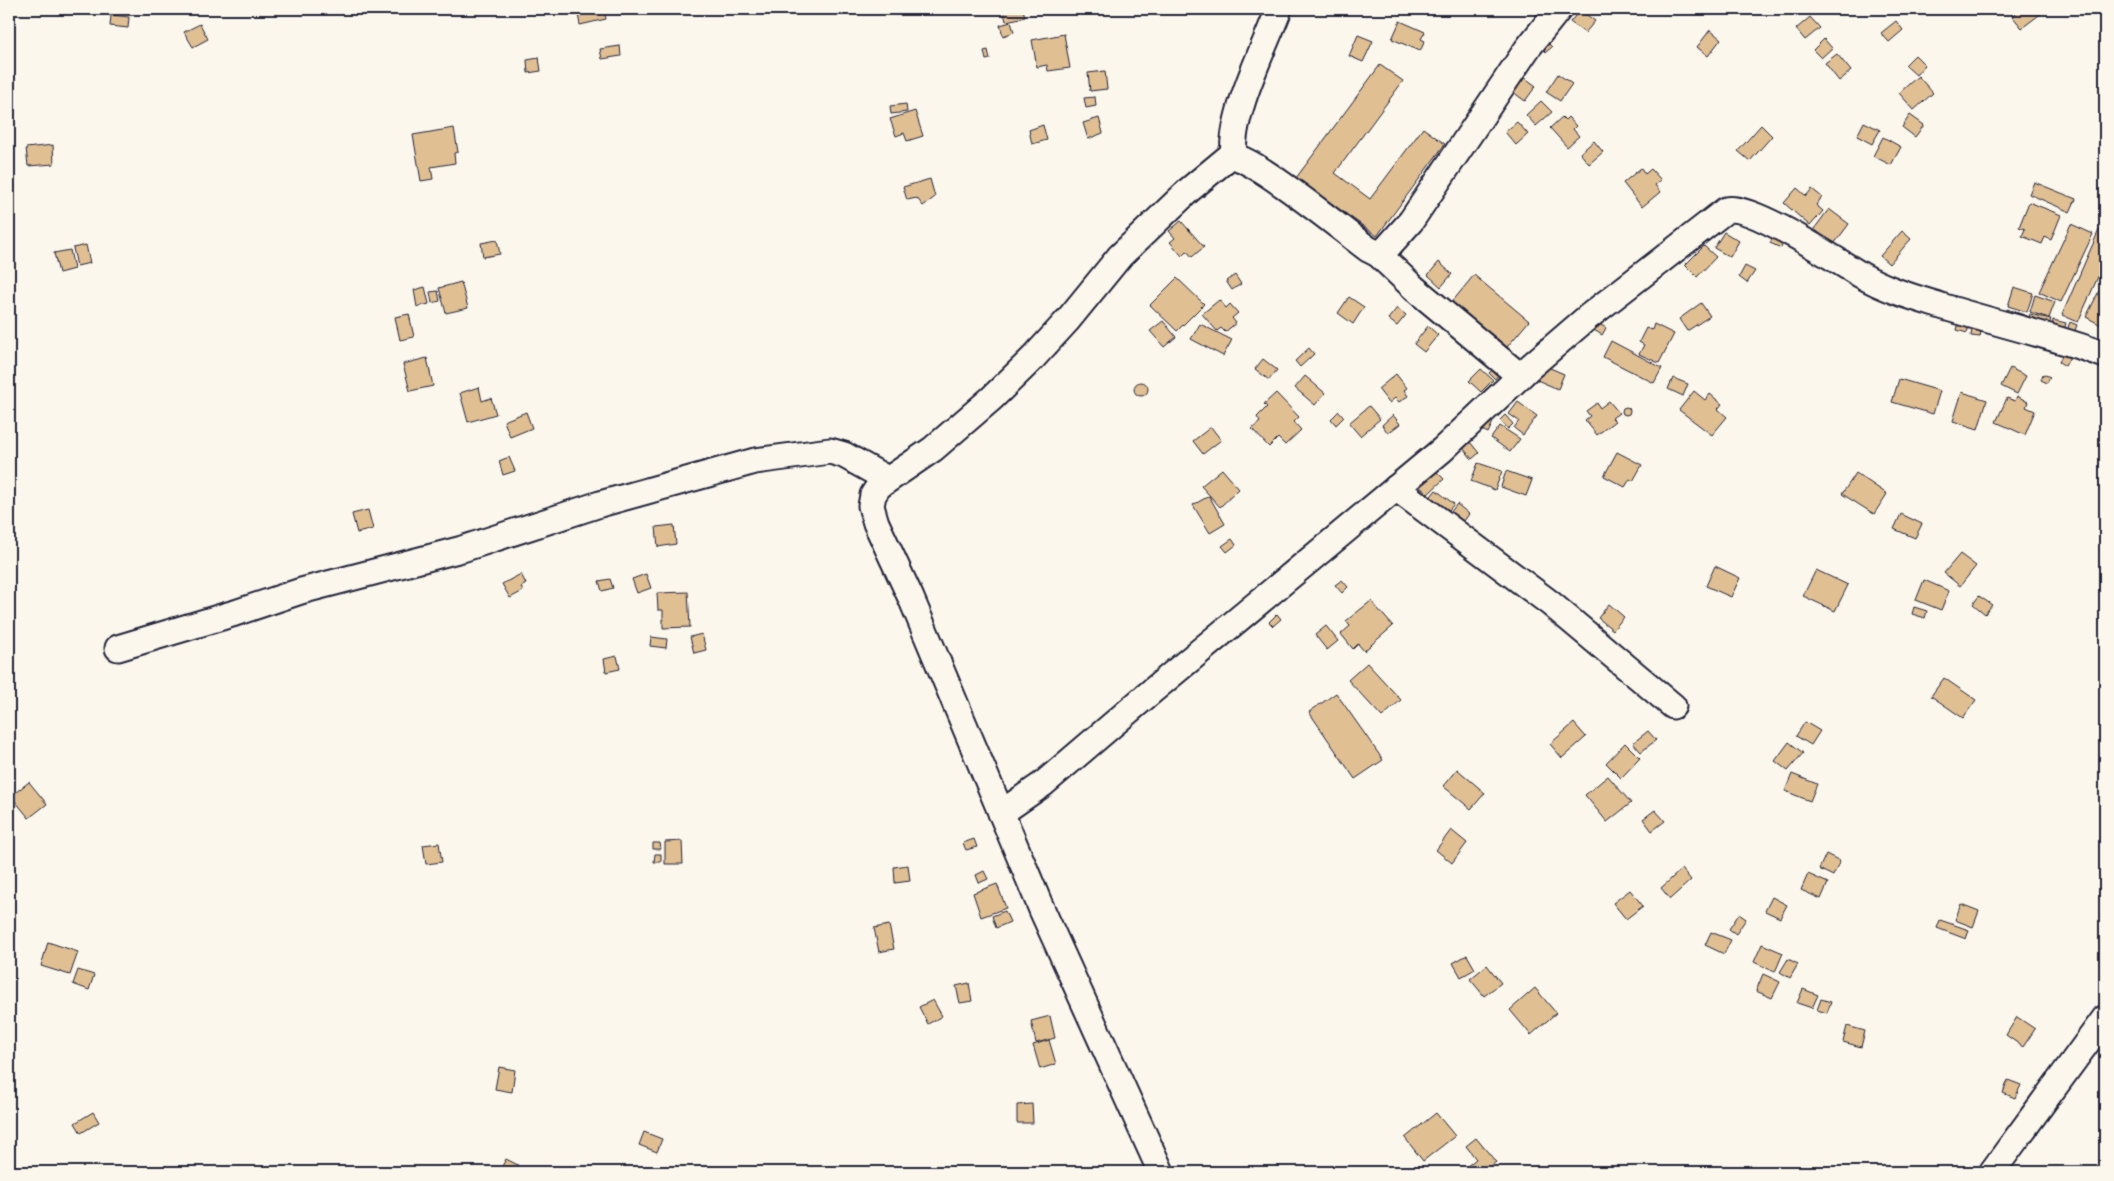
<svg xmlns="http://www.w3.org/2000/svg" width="2114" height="1181" font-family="'Balsamiq Sans',sans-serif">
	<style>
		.building { fill: #e0bf92; stroke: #22223b }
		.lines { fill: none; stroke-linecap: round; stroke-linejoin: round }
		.street-casing { stroke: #22223b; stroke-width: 29 }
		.street { stroke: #fbf7ec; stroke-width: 25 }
	</style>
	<rect width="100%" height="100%" fill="#fbf7ec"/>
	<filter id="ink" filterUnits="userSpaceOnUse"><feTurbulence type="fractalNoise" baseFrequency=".02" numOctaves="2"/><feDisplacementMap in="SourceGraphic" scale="10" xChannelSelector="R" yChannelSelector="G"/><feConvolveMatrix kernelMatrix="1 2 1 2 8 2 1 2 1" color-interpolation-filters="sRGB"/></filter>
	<g filter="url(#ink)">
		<g class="building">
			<rect x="118" y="9" width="24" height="3"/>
			<polygon points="577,9 604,9 606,19 580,25"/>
			<polygon points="1003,9 1023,9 1025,17 1006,21"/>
			<polygon points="2011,9 2047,9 2022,28 2012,16 2015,14"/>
			<polygon points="1580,10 1595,21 1585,33 1570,22"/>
			<polygon points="111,15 129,17 128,28 110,26"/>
			<polygon points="1810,17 1820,28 1805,40 1796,29"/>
			<polygon points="1400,21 1425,32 1421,39 1425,41 1420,51 1392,39"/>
			<polygon points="1896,21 1903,30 1889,42 1881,33"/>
			<polygon points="1011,22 1014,32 1003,36 1000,25"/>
			<polygon points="200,24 208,39 193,47 184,32"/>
			<polygon points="1710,30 1721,39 1708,56 1697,47"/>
			<polygon points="1064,34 1070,68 1048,71 1047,65 1037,67 1032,40"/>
			<polygon points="1358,35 1373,41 1363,62 1349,56"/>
			<polygon points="1824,39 1832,48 1821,58 1813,50"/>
			<polygon points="1549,44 1552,47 1546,52 1543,49"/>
			<polygon points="620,46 621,56 602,59 600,49"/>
			<polygon points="988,50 990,59 986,60 984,51"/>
			<polygon points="1837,54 1851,71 1839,81 1825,63"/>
			<polygon points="1915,55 1925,65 1916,75 1905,65"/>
			<polygon points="539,58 541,71 528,73 527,60"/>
			<polygon points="1380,65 1403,81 1335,173 1370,199 1423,128 1445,144 1377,236 1296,178"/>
			<polygon points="1105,71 1107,89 1090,91 1088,73"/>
			<polygon points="1558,74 1572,84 1560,101 1546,92"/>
			<polygon points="1918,76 1933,93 1914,110 1899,93"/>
			<polygon points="1524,77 1536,86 1525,101 1513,92"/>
			<polygon points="1095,97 1096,106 1086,108 1084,98"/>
			<polygon points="1541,101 1552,112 1536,126 1526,115"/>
			<polygon points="906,104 907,112 891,114 890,106"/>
			<polygon points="915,111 923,136 907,141 904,133 896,136 890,119"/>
			<polygon points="1910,115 1924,125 1915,137 1902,127"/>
			<polygon points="1562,117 1565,120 1568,117 1576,126 1573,129 1579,136 1567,147 1550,128"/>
			<polygon points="1099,118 1103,133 1088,139 1083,123"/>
			<polygon points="1517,122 1528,134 1516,145 1505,132"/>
			<polygon points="1864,122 1880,130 1872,144 1857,136"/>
			<polygon points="1043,125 1047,140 1032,144 1029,130"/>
			<polygon points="1761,125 1772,136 1750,161 1738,151"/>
			<polygon points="454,128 458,152 454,153 455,163 431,167 433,179 421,181 413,135"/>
			<polygon points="1883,137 1901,147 1891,165 1873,156"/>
			<polygon points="1594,141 1603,152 1589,164 1580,153"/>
			<polygon points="53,145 54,164 28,166 26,148"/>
			<polygon points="1641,168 1645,174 1651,169 1661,180 1655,185 1660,192 1642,207 1623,183"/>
			<polygon points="930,179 935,197 923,206 917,198 907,200 903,187"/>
			<polygon points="2034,182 2076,199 2070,212 2029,194"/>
			<polygon points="1797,188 1806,196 1812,189 1822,197 1816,205 1823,211 1810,226 1784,203"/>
			<polygon points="2029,202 2061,215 2051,240 2045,237 2042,244 2022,236 2025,229 2019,227"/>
			<polygon points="1829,209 1849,224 1834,244 1814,229"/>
			<polygon points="1181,221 1204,247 1192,257 1187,251 1182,256 1170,242 1175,238 1169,231"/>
			<polygon points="2071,224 2093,234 2061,302 2039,292"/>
			<polygon points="1777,230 1787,235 1781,248 1770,243"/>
			<polygon points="2099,230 2105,233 2105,261 2078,322 2062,315"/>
			<polygon points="1902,231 1911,239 1889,264 1880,256"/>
			<polygon points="1724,232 1739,241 1730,257 1714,248"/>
			<polygon points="497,240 500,254 483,257 481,243"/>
			<polygon points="86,245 90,263 77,266 73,248"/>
			<polygon points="1704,246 1716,257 1697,277 1685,265"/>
			<polygon points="70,250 74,269 59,273 54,253"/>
			<polygon points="1439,262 1452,274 1441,287 1428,275"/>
			<polygon points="1745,266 1755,271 1747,283 1739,277"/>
			<polygon points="1235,275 1241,284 1232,290 1226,281"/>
			<polygon points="1474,275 1529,321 1507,347 1452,302"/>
			<polygon points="1177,278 1204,304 1177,331 1150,305"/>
			<polygon points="461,282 468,308 446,313 439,288"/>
			<polygon points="425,287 429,304 417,307 414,290"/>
			<polygon points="2014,287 2033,293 2027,312 2008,306"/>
			<polygon points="438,291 440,301 432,303 430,292"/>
			<polygon points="2099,291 2105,295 2105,317 2101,325 2086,317"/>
			<polygon points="2035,295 2055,302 2049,318 2030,312"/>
			<polygon points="1349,297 1364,307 1353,324 1338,313"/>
			<polygon points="1219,300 1226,308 1230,304 1238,313 1232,318 1236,323 1225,332 1221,328 1217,331 1202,314"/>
			<polygon points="1701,303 1710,316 1687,331 1679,319"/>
			<polygon points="1397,308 1406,315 1397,326 1388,319"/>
			<polygon points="2007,309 2027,316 2025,322 2004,316"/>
			<polygon points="409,314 414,337 400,340 395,317"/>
			<polygon points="2030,314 2051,319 2048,327 2029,318"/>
			<polygon points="2053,320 2066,323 2064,331 2052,328"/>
			<polygon points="1163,321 1176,337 1164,347 1150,331"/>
			<polygon points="1959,322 1969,325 1967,333 1957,330"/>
			<polygon points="2070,322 2077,325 2073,336 2066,333"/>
			<polygon points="1598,323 1606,328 1602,335 1594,330"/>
			<polygon points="1200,324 1232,340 1223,356 1191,339"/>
			<polygon points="1654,324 1674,334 1659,363 1639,354 1644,345 1639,342 1646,328 1652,330"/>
			<polygon points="1428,326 1438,335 1424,352 1414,344"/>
			<polygon points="1972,329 1981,331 1980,337 1971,336"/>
			<polygon points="1611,341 1662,368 1654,383 1603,357"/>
			<polygon points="1309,348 1314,354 1300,367 1295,361"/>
			<polygon points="2063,353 2070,357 2065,366 2059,362"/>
			<polygon points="427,358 433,386 410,391 403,364"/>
			<polygon points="1263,359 1277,370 1269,380 1255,369"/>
			<polygon points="1543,365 1564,374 1558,389 1537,380"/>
			<polygon points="1494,368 1500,373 1495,379 1489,373"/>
			<polygon points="2010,368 2026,376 2017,394 2001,386"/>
			<polygon points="1481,369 1493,380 1481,392 1469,381"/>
			<polygon points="1396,374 1407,388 1404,390 1408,396 1399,402 1395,398 1389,403 1378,389"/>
			<polygon points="2043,374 2050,377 2047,383 2041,380"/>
			<polygon points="1305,376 1325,393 1315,405 1295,388"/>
			<polygon points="1673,378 1688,384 1683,396 1668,389"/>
			<polygon points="1899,379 1940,391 1933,414 1892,402"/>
			<circle cx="1141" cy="389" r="7"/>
			<polygon points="479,387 482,401 491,398 496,414 468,422 460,393"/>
			<polygon points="1694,391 1705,400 1710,394 1722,404 1718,409 1727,417 1712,435 1679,410"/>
			<polygon points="1962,392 1987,400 1978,429 1953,421"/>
			<polygon points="1276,393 1299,417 1294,422 1301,430 1285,445 1278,438 1269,447 1252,429 1260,422 1257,417 1267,407 1264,404"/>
			<polygon points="2017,396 2028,402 2026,407 2035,411 2025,435 1996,422 2007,398 2015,401"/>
			<polygon points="1609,401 1619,413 1612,418 1615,421 1597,435 1585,420 1590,416 1586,411 1597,403 1600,408"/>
			<polygon points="1518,402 1537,416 1523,435 1514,428 1519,421 1509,414"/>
			<polygon points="1369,406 1380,419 1360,436 1349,423"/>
			<circle cx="1626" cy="411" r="4"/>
			<polygon points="1339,411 1344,417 1336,425 1331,419"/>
			<polygon points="526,412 532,428 510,437 504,421"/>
			<polygon points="1393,415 1400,424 1388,433 1382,425"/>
			<polygon points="1505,415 1513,424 1508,429 1500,420"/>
			<polygon points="1488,420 1493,422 1488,433 1482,430"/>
			<polygon points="1500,426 1520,439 1510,452 1491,438"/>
			<polygon points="1211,427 1221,440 1203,454 1193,441"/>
			<polygon points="1470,442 1479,453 1472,459 1463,448"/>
			<polygon points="1617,452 1642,465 1633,481 1630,479 1625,487 1604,476"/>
			<polygon points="509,457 515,471 503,475 499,461"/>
			<polygon points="1478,463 1502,471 1495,490 1471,481"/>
			<polygon points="1433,468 1444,479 1428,494 1417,484"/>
			<polygon points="1222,469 1239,489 1220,507 1201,486"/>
			<polygon points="1506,471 1532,480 1526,496 1501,487"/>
			<polygon points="1856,473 1887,494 1874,514 1842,494"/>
			<polygon points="1436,490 1454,504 1444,516 1427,501"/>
			<polygon points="1209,496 1225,524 1210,533 1193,505"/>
			<polygon points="1457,504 1469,514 1459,528 1446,518"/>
			<polygon points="368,510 373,529 357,533 352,514"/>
			<polygon points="1901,514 1922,524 1915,538 1894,529"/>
			<polygon points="674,525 676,544 658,547 656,527"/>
			<polygon points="1232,539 1236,545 1227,552 1222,546"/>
			<polygon points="1960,554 1976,566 1960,586 1944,573"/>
			<polygon points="1715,566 1740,578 1731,597 1706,586"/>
			<polygon points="1816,570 1848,585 1835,611 1803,596"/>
			<polygon points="521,574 526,584 521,587 523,591 510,598 502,584"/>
			<polygon points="646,574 651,588 637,593 632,579"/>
			<polygon points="610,579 613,588 602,591 599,581"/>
			<polygon points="1342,580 1348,587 1342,593 1335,585"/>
			<polygon points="1924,580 1949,591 1941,610 1916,600"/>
			<polygon points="688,592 690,627 663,628 663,610 658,610 657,593"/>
			<polygon points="1979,596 1992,605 1985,614 1973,604"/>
			<polygon points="1371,601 1393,626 1364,651 1358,644 1353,649 1341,634 1350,626 1346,621"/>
			<polygon points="1609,604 1624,617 1613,630 1598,618"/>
			<polygon points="1914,607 1927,611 1925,618 1912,614"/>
			<polygon points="1277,614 1281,619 1273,626 1269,622"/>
			<polygon points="1326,626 1338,641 1327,650 1315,635"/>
			<polygon points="9,633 12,649 9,649"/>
			<polygon points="702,634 706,650 694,653 690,637"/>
			<polygon points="651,637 667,639 666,648 650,646"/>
			<polygon points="617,656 620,669 606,672 604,659"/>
			<polygon points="1367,663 1401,700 1382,717 1348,680"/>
			<polygon points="1944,678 1976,700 1963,718 1931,696"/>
			<polygon points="1336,693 1383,760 1355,779 1309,712"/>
			<polygon points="1805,722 1820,731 1811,745 1796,736"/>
			<polygon points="1574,723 1586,737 1562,758 1550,744"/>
			<polygon points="1648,731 1656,740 1641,752 1633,743"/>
			<polygon points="1789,742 1803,753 1788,771 1775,761"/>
			<polygon points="1625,743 1640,758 1621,778 1606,763"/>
			<polygon points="1457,769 1485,793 1471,809 1443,786"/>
			<polygon points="1792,774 1817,784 1810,801 1785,791"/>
			<polygon points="1608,776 1631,803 1607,822 1585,795"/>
			<polygon points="29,782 47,804 29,818 11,796"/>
			<polygon points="1655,810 1665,821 1652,831 1643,819"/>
			<polygon points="1451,830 1467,843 1452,863 1436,850"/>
			<polygon points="974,839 977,847 966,850 963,843"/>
			<polygon points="682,841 683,864 665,864 665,842"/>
			<polygon points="439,843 442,862 426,864 423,845"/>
			<polygon points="653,843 660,843 661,849 653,849"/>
			<polygon points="655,854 661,854 661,862 654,862"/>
			<polygon points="1826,854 1840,861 1833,876 1819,869"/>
			<polygon points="908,865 910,881 895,883 894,867"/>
			<polygon points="1682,869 1691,880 1670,899 1661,888"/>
			<polygon points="984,871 988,879 979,883 976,875"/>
			<polygon points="1808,874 1828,883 1821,899 1801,890"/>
			<polygon points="997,884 1006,908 981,917 973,893"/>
			<polygon points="1630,890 1643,906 1626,919 1613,903"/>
			<polygon points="1772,897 1787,905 1780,918 1765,911"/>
			<polygon points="1961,904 1979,911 1973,927 1955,920"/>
			<polygon points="1005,911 1010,922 996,928 992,916"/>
			<polygon points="1739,914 1746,919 1736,934 1729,929"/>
			<polygon points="1940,920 1969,930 1966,939 1937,928"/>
			<polygon points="889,925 894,949 879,952 874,928"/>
			<polygon points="1711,932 1731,940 1724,954 1705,945"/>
			<polygon points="48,942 78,952 70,975 41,966"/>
			<polygon points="1762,944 1783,953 1775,972 1754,962"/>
			<polygon points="1467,955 1475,969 1461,977 1453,963"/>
			<polygon points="1788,959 1798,964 1790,978 1780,972"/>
			<polygon points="1487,965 1501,983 1484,996 1470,979"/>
			<polygon points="78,970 94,975 89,990 73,984"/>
			<polygon points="1763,974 1780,982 1772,998 1756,991"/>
			<polygon points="969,983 972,1001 960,1003 956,986"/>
			<polygon points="1535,988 1556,1013 1531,1035 1510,1010"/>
			<polygon points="1803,989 1818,995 1812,1008 1797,1003"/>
			<polygon points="1821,999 1831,1002 1827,1013 1817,1010"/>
			<polygon points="933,1000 942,1016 928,1024 919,1007"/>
			<polygon points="1050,1016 1055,1038 1036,1043 1031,1021"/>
			<polygon points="2017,1017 2035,1029 2023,1047 2006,1035"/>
			<polygon points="1847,1026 1865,1031 1861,1047 1843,1042"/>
			<polygon points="1049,1040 1056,1064 1040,1069 1033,1045"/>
			<polygon points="499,1067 515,1070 512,1092 495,1089"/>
			<polygon points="2008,1080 2021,1085 2015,1098 2003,1093"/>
			<polygon points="1032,1104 1033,1123 1017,1123 1017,1105"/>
			<polygon points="93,1112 99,1122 81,1133 75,1123"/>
			<polygon points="1436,1113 1455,1136 1423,1161 1405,1138"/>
			<polygon points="644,1132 662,1139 657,1152 639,1145"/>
			<polygon points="1476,1138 1496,1162 1483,1172 1460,1172 1476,1159 1466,1146"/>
			<polygon points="506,1159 518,1165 514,1172 509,1172 501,1168"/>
		</g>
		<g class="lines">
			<defs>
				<g id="street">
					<path d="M1234 155C1229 117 1265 46 1279 9"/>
					<polyline points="1378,254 1386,249 1411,221 1527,49 1559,9"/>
					<polyline points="1396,488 1550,603 1673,706"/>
					<polyline points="118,648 235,613 301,591 462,549 600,504 755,461 830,451 844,455 887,479"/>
					<path d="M1001 813 1043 784 1152 691 1442 450 1531 366 1588 317 1726 210C1750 203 1837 261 1861 275 1885 289 1912 297 1938 305 1994 323 2051 335 2105 355"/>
					<path d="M1161 1172 1042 910 911 598 876 523 871 506 873 495 879 486 933 449 992 398 1033 358 1067 321 1120 256 1189 190 1230 156C1248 153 1348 234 1368 249L1378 254 1414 288 1520 376"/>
					<polyline points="1992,1172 2105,1018"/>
				</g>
			</defs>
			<use href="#street" class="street-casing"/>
			<use href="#street" class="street"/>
		</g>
	</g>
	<rect width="2114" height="1181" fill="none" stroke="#fbf7ec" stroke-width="30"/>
	<rect x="15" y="15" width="2084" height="1151" fill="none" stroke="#22223b" stroke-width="2" filter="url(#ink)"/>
</svg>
